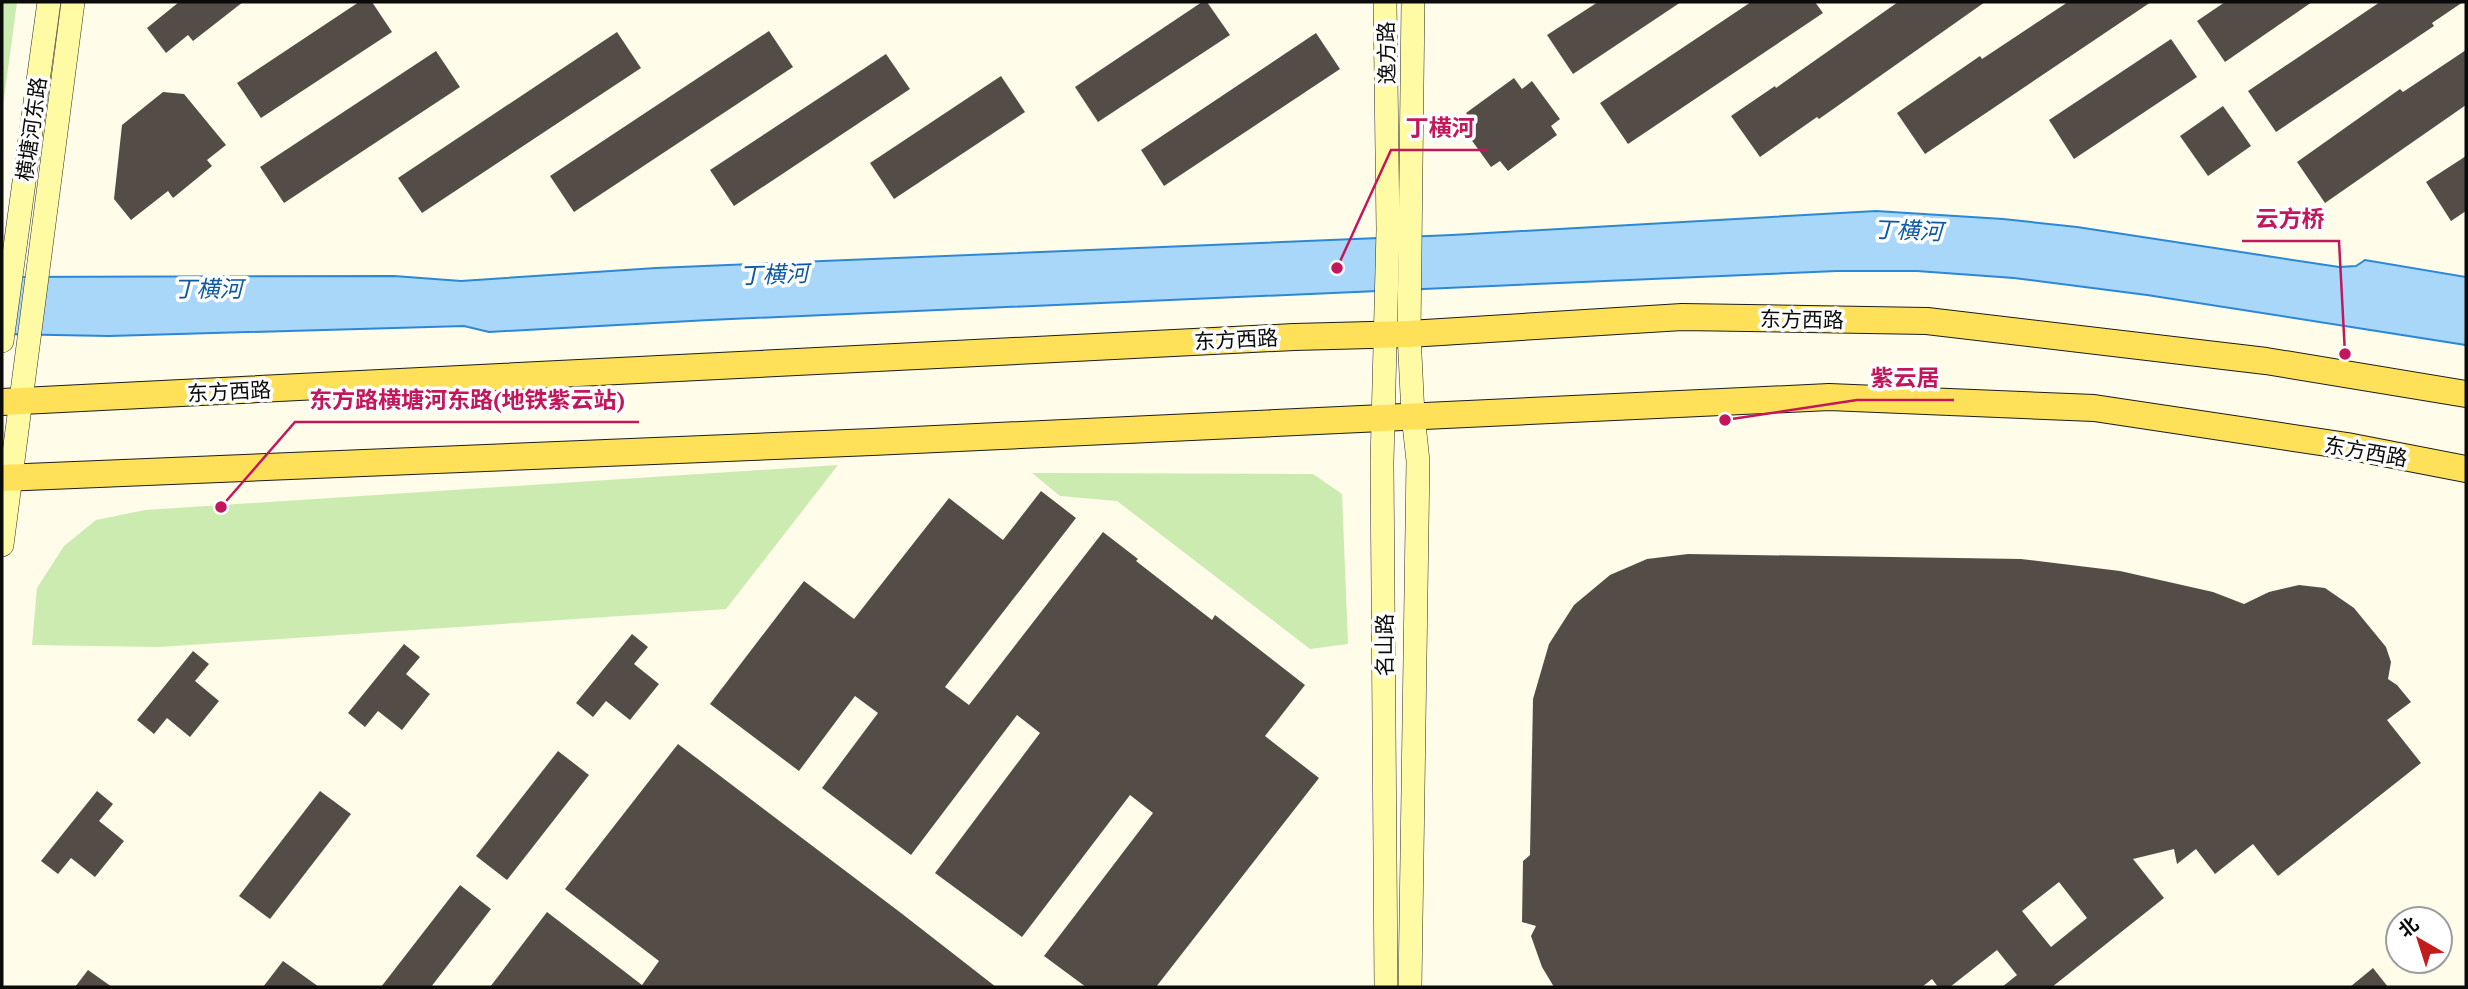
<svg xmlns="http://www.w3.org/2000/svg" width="2468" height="989" font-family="'PT Serif','Noto Sans SC',serif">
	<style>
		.green { fill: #cbebb0 }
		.water { fill: #a9d7fa; stroke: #2c88d6; stroke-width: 2 }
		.building { fill: #544d47; fill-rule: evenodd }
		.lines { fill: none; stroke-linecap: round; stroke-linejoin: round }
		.secondary-casing { stroke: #2d2d2d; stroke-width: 24 }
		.primary-casing { stroke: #1c1c1c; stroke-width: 28 }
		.secondary { stroke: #fffaa4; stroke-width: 23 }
		.primary { stroke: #ffe159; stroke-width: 26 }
		.labels { text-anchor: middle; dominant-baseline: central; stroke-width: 7; stroke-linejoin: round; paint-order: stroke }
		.street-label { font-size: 21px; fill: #0b0b0b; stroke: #fff }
		.water-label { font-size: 23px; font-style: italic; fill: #0d59a3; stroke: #fff }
		.leader { fill: none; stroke: #c2185b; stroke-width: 2.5 }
		.callout-dot { fill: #c2185b; stroke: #fff; stroke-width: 2.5 }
		.callout-label { font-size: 23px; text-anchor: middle; font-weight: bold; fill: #c2185b; stroke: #fff; stroke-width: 7; stroke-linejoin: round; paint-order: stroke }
	</style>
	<rect width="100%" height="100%" fill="#fffce9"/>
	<g class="green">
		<polygon points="2,2 17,2 2,113"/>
		<polygon points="838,465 726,609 159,647 32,645 37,588 64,546 96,520 145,510"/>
		<polygon points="1032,473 1313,474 1342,494 1348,644 1310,649 1117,501 1060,496"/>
	</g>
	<polygon class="water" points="1876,211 2003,219 2077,227 2339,267 2356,266 2365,260 2466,277 2466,345 2147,295 2014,278 1917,271 1837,271 709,320 489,332 464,326 109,336 2,334 2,277 394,276 461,281 656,268 1452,235"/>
	<g class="building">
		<polygon points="179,2 243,2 193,41 188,35 166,53 147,28"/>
		<polygon points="359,2 372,2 392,32 261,118 237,83"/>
		<polygon points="1202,2 1207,2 1230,35 1098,122 1075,87"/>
		<polygon points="1598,2 1681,2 1573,74 1547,35"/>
		<polygon points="1751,2 1815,2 1823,13 1628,144 1600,103"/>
		<polygon points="1898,2 1985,2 1819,119 1817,117 1760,157 1731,116 1775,86 1776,88"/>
		<polygon points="2068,2 2151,2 1925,154 1897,113 1980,56 1982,59"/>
		<polygon points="2225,2 2312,2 2225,62 2197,21"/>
		<polygon points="2380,2 2463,2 2432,23 2434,26 2276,132 2248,91"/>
		<polygon points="769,31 793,67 574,212 550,176"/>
		<polygon points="617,32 641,68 422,213 398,178"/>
		<polygon points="1316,33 1340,69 1164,186 1141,150"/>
		<polygon points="2171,39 2197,77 2074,159 2049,120"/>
		<polygon points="2466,50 2466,105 2325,203 2297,162 2400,89 2403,92"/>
		<polygon points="436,51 460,87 284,203 260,167"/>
		<polygon points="886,54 910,89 734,206 710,170"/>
		<polygon points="1001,76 1025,112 894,199 870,163"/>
		<polygon points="1514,78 1522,89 1532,81 1560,119 1551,126 1557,135 1508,171 1500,161 1491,167 1465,131 1474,124 1466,113"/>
		<polygon points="163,92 184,94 226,145 207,160 212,166 173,198 168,191 131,220 114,199 122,125"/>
		<polygon points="2223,106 2251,146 2208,176 2180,136"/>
		<polygon points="2466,156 2466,211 2451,221 2426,182"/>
		<polygon points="1041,491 1076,518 945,687 969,705 1103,532 1138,559 1136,561 1212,620 1215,615 1305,685 1265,736 1319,778 1156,987 1086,987 1044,956 1153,813 1130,795 1022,937 935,873 1040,733 1017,715 911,855 822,788 878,713 855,696 799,771 710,704 804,581 854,619 949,498 1003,540"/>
		<path d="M1688 554 2021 559 2120 571 2213 592 2244 604 2269 592 2299 585 2325 588 2354 608 2386 647 2391 662 2388 679 2397 685 2411 702 2387 720 2421 763 2278 876 2253 844 2215 874 2196 849 2177 864 2174 849 2133 859 2164 898 2052 987H2002L2017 975 1997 950 1950 987H1938L1932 979 1922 987H1554L1542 967 1531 936 1536 926 1522 922 1523 861 1530 855 1533 699 1549 644 1574 605 1610 575 1647 559ZM2059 882 2087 918 2051 947 2022 911Z"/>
		<polygon points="632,634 648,647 634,664 659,684 630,720 606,701 593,717 576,703"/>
		<polygon points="404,644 420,657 406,674 430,694 402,730 378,711 365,727 348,713"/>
		<polygon points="193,651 209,664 195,681 219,701 190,737 167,718 154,734 137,720"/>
		<polygon points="678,744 901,913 996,987 490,987 547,912 642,985 659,961 565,889"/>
		<polygon points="558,751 589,775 507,880 476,856"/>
		<polygon points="97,791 113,804 99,821 124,841 95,877 71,858 58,874 41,861"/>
		<polygon points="320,791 351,814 270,919 239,896"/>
		<polygon points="460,885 491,909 431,987 381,987"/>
		<polygon points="283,961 319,987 263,987"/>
		<polygon points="2373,968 2388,987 2350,987"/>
		<polygon points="88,970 112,987 75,987"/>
	</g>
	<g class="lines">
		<defs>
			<g id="secondary">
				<polyline points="1385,2 1388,230 1382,462 1386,987"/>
				<polyline points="2,341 49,2"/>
				<polyline points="2,545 73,2"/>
				<polyline points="1410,987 1418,461 1413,415 1409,334 1413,2"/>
			</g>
			<g id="primary">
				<polyline points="2,402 1294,337 1409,334 1682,317 1927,321 2266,361 2466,394"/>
				<polyline points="2,478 872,442 1829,397 2094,408 2347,446 2466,469"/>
			</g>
		</defs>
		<use href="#secondary" class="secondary-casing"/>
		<use href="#primary" class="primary-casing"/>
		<use href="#secondary" class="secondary"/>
		<use href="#primary" class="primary"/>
	</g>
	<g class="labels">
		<g class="street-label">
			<text transform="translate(1386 53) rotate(-91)">逸方路</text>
			<text transform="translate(31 129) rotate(-82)">横塘河东路</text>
			<text transform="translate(1802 319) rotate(1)">东方西路</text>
			<text transform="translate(1236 339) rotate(-3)">东方西路</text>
			<text transform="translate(229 391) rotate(-3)">东方西路</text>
			<text transform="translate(2366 451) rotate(10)">东方西路</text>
			<text transform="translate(1384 645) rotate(-90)">名山路</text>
		</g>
		<g class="water-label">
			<text transform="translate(1908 230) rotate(2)">丁横河</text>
			<text transform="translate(774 274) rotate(-2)">丁横河</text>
			<text x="208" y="288">丁横河</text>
		</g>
	</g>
	<path class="leader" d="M1337 268L1391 150H1488M2345 354L2339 241H2242M1725 420L1857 400H1954M221 507L295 422H639"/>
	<g class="callout-dot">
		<circle cx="1337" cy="268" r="7"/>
		<circle cx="2345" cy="354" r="7"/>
		<circle cx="1725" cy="420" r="7"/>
		<circle cx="221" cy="507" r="7"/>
	</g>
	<g class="callout-label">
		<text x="1440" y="136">丁横河</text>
		<text x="2290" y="227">云方桥</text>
		<text x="1905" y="386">紫云居</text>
		<text x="467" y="408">东方路横塘河东路(地铁紫云站)</text>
	</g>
	<rect width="2468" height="989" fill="none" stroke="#0b0b0b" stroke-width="7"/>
	<g transform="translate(2419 940) rotate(321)"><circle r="33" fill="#ffffff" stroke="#9d9d9d" stroke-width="2"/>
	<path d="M0-5L12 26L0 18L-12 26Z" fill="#c31d1b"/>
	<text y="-10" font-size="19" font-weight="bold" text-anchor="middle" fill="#0b0b0b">北</text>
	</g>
</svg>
